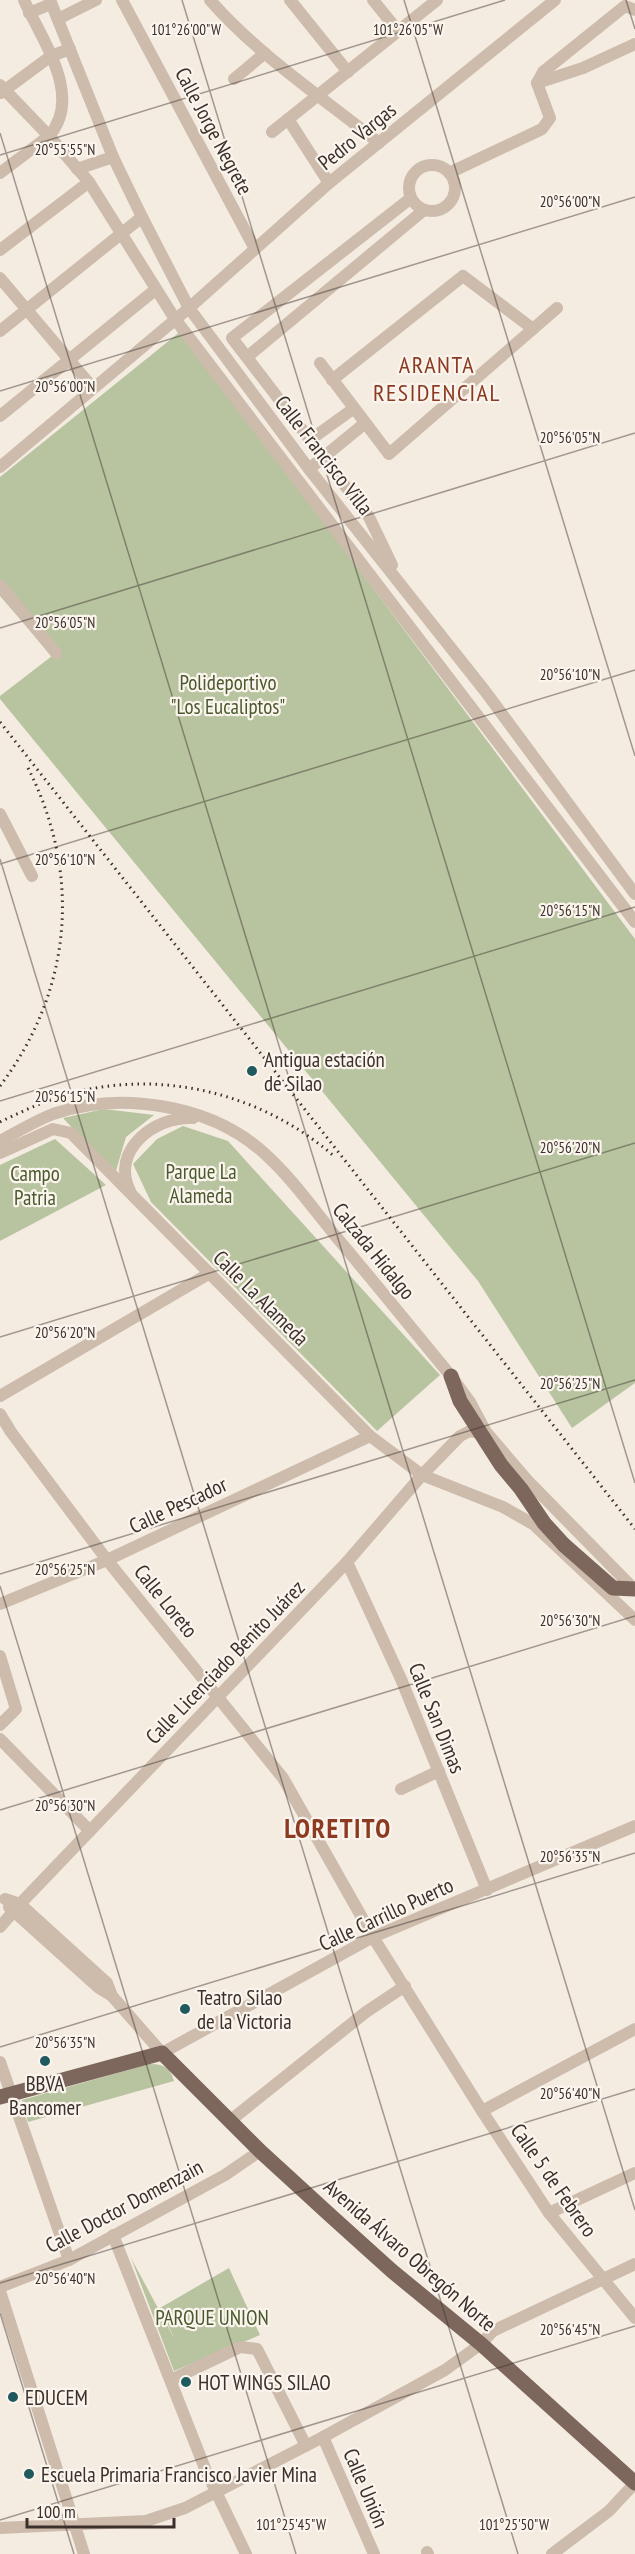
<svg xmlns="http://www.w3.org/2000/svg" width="635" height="2554" font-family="'PT Sans Narrow',sans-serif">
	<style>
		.green { fill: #b8c4a0 }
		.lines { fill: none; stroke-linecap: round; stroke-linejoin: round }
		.minor { stroke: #cdbbac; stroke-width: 12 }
		.major { stroke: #7d675c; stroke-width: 15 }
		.rail { stroke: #3b302b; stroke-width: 3; stroke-dasharray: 1.5 4.5; stroke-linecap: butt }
		.major-bridge { stroke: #7d675c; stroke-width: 15 }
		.ticks { fill: none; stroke: #3b302b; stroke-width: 1.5; stroke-opacity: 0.45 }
		.poi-dot { fill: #1f5a5e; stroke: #fbf5ee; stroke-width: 2 }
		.labels { text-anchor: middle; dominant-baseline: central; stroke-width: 4.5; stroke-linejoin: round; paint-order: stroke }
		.street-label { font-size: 21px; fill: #3b302b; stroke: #fbf5ee }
		.park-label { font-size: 21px; fill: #4a5a2e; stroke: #fbf5ee }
		.poi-label { font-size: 21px; fill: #3b302b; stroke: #fbf5ee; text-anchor: start }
		.quarter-label { font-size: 24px; letter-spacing: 1.5px; fill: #8c3b22; stroke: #fbf5ee }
		.district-label { font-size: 27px; font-weight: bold; letter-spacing: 1.5px; fill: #8c3b22; stroke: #fbf5ee }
		.ticks-label { font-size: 15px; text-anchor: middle; fill: #3b302b; stroke: #fbf5ee; stroke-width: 4.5; stroke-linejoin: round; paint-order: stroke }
	</style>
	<rect width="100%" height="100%" fill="#f4ebe1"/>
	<g class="green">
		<polygon points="181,331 635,939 635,1383 572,1428 478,1281 0,699 0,696 52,656 0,596 0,477"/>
		<polygon points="104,1109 154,1115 126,1137 115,1174 63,1118"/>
		<polygon points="183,1126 228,1141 440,1375 377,1431 151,1202 133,1164 157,1139"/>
		<polygon points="55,1139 106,1185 0,1241 0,1165"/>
		<path d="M149 2064C163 2064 170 2067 174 2081L28 2122 22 2100Z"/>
		<polygon points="131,2258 174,2338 160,2308 229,2268 260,2335 174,2371"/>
	</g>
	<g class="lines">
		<g class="minor">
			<polyline points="50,0 113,157 142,217 189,308 309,469 485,691 635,894"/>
			<polyline points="122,0 255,249"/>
			<path d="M210 0C258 55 322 97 379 143"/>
			<polyline points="290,0 348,72"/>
			<polyline points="373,0 398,31"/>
			<polyline points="29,13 51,4"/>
			<polyline points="58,19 96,0"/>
			<polyline points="234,79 265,53"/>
			<polyline points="537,83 583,68 635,44"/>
			<polyline points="0,85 49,136 89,182 175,319 635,922"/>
			<polyline points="1,93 51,56 70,49"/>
			<polyline points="288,119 329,183"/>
			<polyline points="272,132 437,0"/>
			<circle cx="432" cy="188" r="23"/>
			<polyline points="77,169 113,157"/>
			<path d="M0 173 49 136C84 96 41 39 24 0"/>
			<polyline points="449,173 542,129 550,118 537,83 543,72 625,6 635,10"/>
			<polyline points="0,250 89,182"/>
			<polyline points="0,278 93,388"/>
			<polyline points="0,331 142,217"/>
			<polyline points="247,357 424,210"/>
			<polyline points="320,363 389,454 557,308"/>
			<polyline points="332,380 463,276 533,329"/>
			<polyline points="0,416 155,290"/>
			<polyline points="310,440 353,409"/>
			<polyline points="0,467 189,308 329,183 555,0"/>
			<polyline points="309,469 364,424"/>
			<polyline points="392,565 369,517 232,338 411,198"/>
			<polyline points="0,585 56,653"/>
			<polyline points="0,814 32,876"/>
			<path d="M0 1141C17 1132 35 1121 53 1114 120 1091 210 1104 264 1153 292 1178 314 1210 338 1239 376 1284 413 1330 451 1376L470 1402 486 1432 527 1480 635 1590"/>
			<polyline points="0,1153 53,1129 71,1133 370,1436 422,1475 503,1507 533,1524 635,1620"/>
			<path d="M130 1191C110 1151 154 1116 193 1118"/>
			<polyline points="0,1396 210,1273"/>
			<polyline points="0,1414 11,1432 107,1560 283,1778 373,1937 482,2111 549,2213 635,2318"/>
			<polyline points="347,1562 401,1679 487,1890"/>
			<polyline points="0,1604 107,1560 370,1436"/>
			<polyline points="0,1656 16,1709 0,1725"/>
			<polyline points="0,1739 90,1831"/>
			<polyline points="401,1789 439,1771"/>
			<polyline points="5,1899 20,1904 107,1983 112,1996 162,2053 373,1937 635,1826"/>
			<polyline points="9,1907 99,1988 112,1996"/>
			<polyline points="0,1927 20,1904 347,1562 422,1475 460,1436 470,1431 481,1433"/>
			<polyline points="0,2062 69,2260"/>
			<polyline points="482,2111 635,2029"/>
			<polyline points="231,2120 366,2012 405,1986"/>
			<polyline points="549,2213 635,2173"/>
			<polyline points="113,2235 206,2471 246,2554"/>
			<polyline points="0,2287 69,2260 225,2175 260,2151"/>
			<polyline points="0,2291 84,2554"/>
			<polyline points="171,2380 240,2347 257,2349 306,2446"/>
			<polyline points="323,2437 374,2554"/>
			<polyline points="0,2528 146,2521 185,2508 323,2437 445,2370 481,2344 493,2331 635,2264"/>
			<polyline points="427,2552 428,2554"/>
			<polyline points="552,2554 609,2511 635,2483"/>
		</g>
		<g class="major">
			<polyline points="451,1376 460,1401 501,1465 521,1489 544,1523 564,1545"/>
			<polyline points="0,2097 162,2053 260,2151 331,2216 392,2271 481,2344 635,2483"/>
		</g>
		<g class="rail">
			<polyline points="0,722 635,1529"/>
			<path d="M0 1086C73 989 82 873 27 766"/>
			<path d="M0 1122C27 1109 55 1096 85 1090 174 1071 268 1098 335 1157"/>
		</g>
		<polyline class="major-bridge" points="564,1545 613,1588 635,1589"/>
	</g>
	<path class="ticks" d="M182 0 635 1483M404 0 635 756M626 0 635 29M0 133 635 2210M0 155 505 0M0 391 635 197M0 628 635 433M0 859 518 2554M0 864 635 670M0 1101 635 907M0 1337 635 1143M0 1574 635 1380M0 1586 296 2554M0 1810 635 1616M0 2047 635 1853M0 2283 635 2089M0 2313 74 2554M0 2520 635 2326"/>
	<g class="poi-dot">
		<circle cx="252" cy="1071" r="6"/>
		<circle cx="185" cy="2009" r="6"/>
		<circle cx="45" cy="2061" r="6"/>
		<circle cx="186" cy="2382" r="6"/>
		<circle cx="13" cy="2397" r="6"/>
		<circle cx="29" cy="2474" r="6"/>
	</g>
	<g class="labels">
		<g class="street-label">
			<text transform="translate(214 131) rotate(62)">Calle Jorge Negrete</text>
			<text transform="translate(357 136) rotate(-39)">Pedro Vargas</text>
			<text transform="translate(324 455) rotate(52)">Calle Francisco Villa</text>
			<text transform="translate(374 1251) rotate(51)">Calzada Hidalgo</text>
			<text transform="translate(261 1298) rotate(45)">Calle La Alameda</text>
			<text transform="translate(178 1505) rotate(-25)">Calle Pescador</text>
			<text transform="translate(166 1601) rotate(51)">Calle Loreto</text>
			<text transform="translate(225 1662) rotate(-46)">Calle Licenciado Benito Juárez</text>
			<text transform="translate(437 1718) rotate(68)">Calle San Dimas</text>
			<text transform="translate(386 1914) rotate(-25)">Calle Carrillo Puerto</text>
			<text transform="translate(554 2180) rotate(55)">Calle 5 de Febrero</text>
			<text transform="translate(124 2206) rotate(-28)">Calle Doctor Domenzain</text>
			<text transform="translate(410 2255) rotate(41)">Avenida Álvaro Obregón Norte</text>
			<text transform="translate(366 2488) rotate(67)">Calle Unión</text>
		</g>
		<g class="park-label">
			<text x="228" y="682">Polideportivo<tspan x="228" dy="24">"Los Eucaliptos"</tspan></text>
			<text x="201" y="1171">Parque La<tspan x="201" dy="24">Alameda</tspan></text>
			<text x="35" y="1173">Campo<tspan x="35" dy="24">Patria</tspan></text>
			<text x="212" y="2317">PARQUE UNION</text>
		</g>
		<g class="poi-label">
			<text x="264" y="1059">Antigua estación<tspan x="264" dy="24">de Silao</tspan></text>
			<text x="197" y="1997">Teatro Silao<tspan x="197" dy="24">de la Victoria</tspan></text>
			<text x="45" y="2083" text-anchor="middle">BBVA<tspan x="45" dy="24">Bancomer</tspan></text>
			<text x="198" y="2382">HOT WINGS SILAO</text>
			<text x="25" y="2397">EDUCEM</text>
			<text x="41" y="2474">Escuela Primaria Francisco Javier Mina</text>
		</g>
		<g class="quarter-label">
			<text x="437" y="364">ARANTA<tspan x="437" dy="28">RESIDENCIAL</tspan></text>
		</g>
		<g class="district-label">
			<text x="338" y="1828">LORETITO</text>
		</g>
	</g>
	<g class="ticks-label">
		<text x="186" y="35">101°26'00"W</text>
		<text x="408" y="35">101°26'05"W</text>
		<text x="65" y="155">20°55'55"N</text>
		<text x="570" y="207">20°56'00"N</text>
		<text x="65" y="392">20°56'00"N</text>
		<text x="570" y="443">20°56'05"N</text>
		<text x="65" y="628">20°56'05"N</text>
		<text x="570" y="680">20°56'10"N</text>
		<text x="65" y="865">20°56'10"N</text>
		<text x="570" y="916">20°56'15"N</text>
		<text x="65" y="1102">20°56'15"N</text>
		<text x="570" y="1153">20°56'20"N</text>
		<text x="65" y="1338">20°56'20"N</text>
		<text x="570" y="1389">20°56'25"N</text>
		<text x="65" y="1575">20°56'25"N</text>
		<text x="570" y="1626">20°56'30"N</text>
		<text x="65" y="1811">20°56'30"N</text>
		<text x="570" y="1862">20°56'35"N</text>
		<text x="65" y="2048">20°56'35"N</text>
		<text x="570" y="2099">20°56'40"N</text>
		<text x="65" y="2284">20°56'40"N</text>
		<text x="570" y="2335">20°56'45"N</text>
		<text x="291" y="2530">101°25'45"W</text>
		<text x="514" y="2530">101°25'50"W</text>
	</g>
	<path d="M27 2518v9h147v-9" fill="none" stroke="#3b302b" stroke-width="3"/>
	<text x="36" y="2518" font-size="18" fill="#3b302b" stroke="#fbf5ee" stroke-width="4.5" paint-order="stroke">100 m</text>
</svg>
